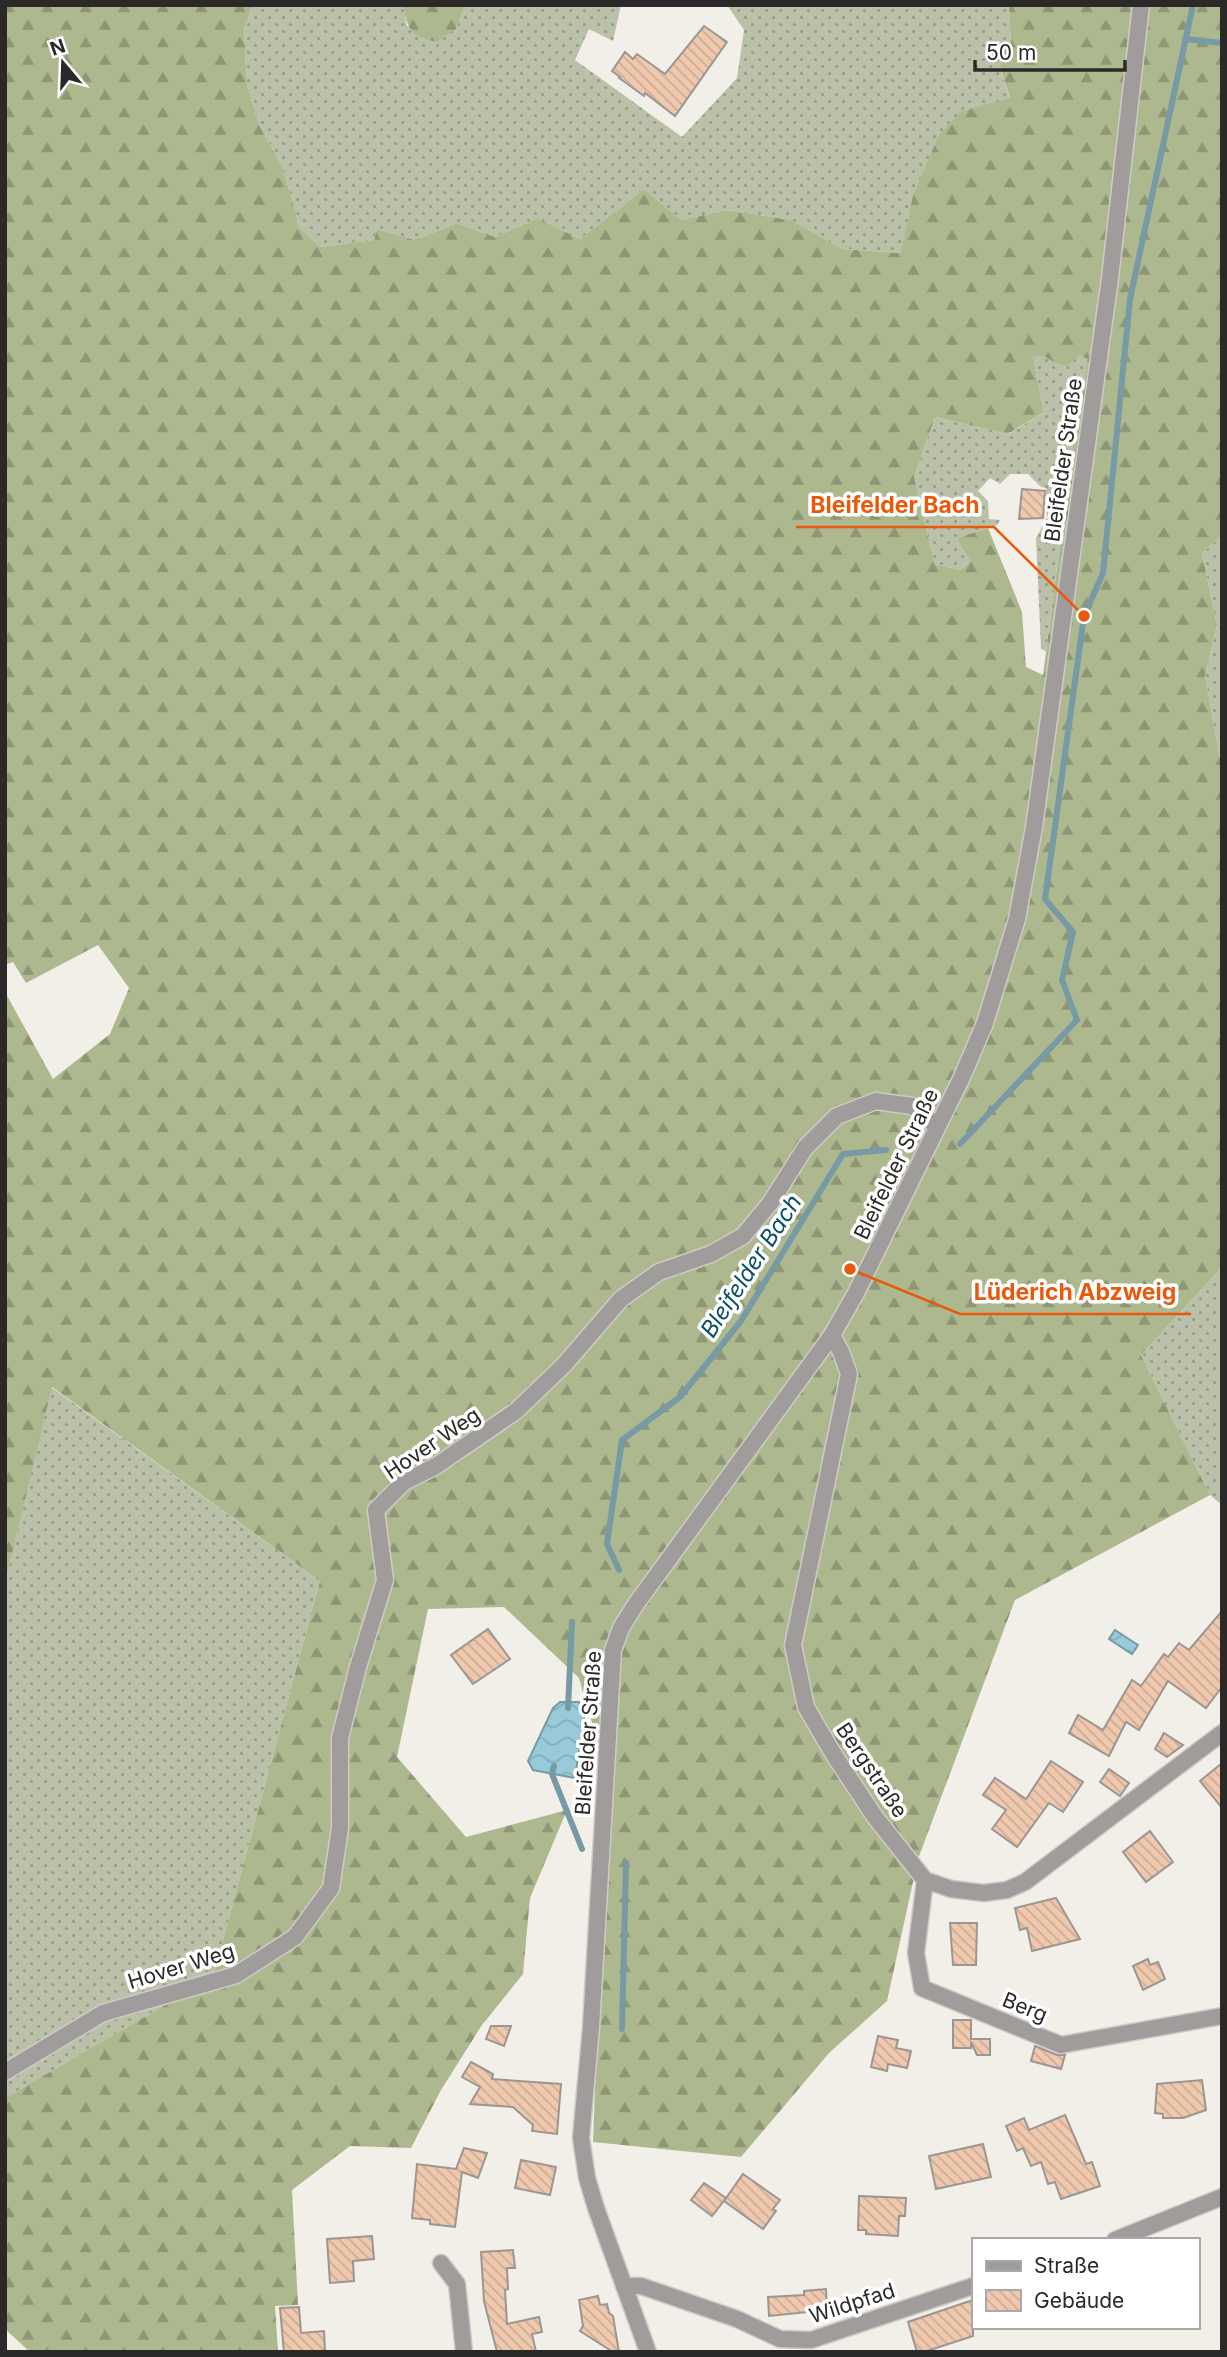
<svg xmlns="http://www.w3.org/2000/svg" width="1227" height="2357" font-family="Inter,sans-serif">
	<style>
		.grass { fill: url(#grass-dots) }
		.forest { fill: url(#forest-firs); fill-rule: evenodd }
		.water { fill: url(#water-waves); stroke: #779aa4; stroke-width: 2 }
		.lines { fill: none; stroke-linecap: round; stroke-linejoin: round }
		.stream { stroke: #779aa4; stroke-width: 6 }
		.building { fill: url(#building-back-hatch); stroke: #9b9692; stroke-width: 2 }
		.minor-casing { stroke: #cecbc6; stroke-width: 19 }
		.minor { stroke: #a09c9c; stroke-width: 16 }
		.labels { text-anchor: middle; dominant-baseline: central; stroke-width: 7; stroke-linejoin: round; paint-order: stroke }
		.street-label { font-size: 21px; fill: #2a2927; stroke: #fff }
		.water-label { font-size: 23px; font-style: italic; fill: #095162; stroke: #fff }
		.leader { fill: none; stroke: #e8590c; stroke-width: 2.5 }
		.callout-dot { fill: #e8590c; stroke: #fff; stroke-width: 2.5 }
		.callout-label { font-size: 23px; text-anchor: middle; font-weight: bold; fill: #e8590c; stroke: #fff; stroke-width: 7; stroke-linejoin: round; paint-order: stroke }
	</style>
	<defs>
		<pattern id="grass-dots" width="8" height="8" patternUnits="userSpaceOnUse" patternTransform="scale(1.75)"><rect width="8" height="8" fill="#bac1a8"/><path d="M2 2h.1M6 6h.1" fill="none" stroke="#979d89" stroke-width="1.8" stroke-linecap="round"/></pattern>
		<pattern id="forest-firs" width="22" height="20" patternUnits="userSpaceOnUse" patternTransform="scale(1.75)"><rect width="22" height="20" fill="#aeb88f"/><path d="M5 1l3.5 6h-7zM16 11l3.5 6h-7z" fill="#8e9675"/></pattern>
		<pattern id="water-waves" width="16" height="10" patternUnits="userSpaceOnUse" patternTransform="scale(1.75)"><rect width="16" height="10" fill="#98cada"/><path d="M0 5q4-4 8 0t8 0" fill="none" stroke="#83aebb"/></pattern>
		<pattern id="building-back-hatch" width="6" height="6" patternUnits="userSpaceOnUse" patternTransform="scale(1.75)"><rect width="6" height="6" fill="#efc8ad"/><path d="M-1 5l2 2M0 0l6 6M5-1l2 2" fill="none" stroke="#cdac95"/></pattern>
	</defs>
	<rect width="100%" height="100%" fill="#f2efe9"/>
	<g class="grass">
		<polygon points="253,5 403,5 407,26 456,29 465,5 621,5 613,41 589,29 575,60 682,137 737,78 744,30 727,5 1009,5 1011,44 1000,68 1010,99 962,111 908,229 902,253 843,249 791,220 726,210 681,220 644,189 580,239 538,218 495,237 457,223 415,240 377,229 374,240 320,247 298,226 296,212 282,166 259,125 247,84 244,29"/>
		<polygon points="1042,354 1079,356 1089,359 1067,491 1046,651 1041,649 1036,538 1047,518 1046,488 1041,487 1028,474 1010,474 1000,484 990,478 978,491 988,501 989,519 1000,520 997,525 956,538 970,561 961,570 935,564 914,477 935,417 1009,434 1044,412 1033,358"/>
		<polygon points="1222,536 1222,769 1205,676 1217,625 1202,553"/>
		<polygon points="1222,1267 1222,1505 1210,1495 1141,1355"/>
		<polygon points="51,1387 320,1581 213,1977 5,2098 5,1583"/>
	</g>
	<g class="forest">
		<path d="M5 5H253L244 29 247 84 259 125 282 166 296 212 298 226 320 247 374 240 377 229 415 240 457 223 495 237 538 218 580 239 644 189 681 220 726 210 791 220 843 249 901 253 913 196 939 135 962 111 1010 98 1000 67 1011 44 1009 5H1222V536L1202 553 1217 625 1205 676 1222 769V1267L1141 1355 1210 1495 1015 1600 918 1859 887 2001 829 2053 741 2157 593 2142 607 1774 579 1678 504 1607 428 1609 397 1757 466 1837 567 1810 530 1898 523 1974 482 2025 441 2090 411 2148 350 2146 292 2190 298 2305 275 2306 278 2352H30L5 2329V2098L213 1977 320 1581 52 1387 5 1583V992L53 1079 110 1034 129 988 98 945 26 983 13 962 5 965ZM1042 355C1058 364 1064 372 1079 356L1088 359 1067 491 1043 675 1026 667 1022 612 988 528 956 538 970 561 961 570 935 564 914 477 935 417 1008 434 1044 412 1033 358Z"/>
		<path d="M403 5H465L456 29 437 42C412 37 407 29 403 5Z"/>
	</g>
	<g class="water">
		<polygon points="1115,1630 1138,1645 1132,1654 1109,1639"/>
		<polygon points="560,1702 579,1702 585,1712 575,1778 533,1770 528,1761 553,1708"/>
	</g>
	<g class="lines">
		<g class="stream">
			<polyline points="1185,39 1222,43"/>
			<polyline points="960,1144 1077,1020 1062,980 1073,932 1045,899 1084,616 1103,573 1130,299 1193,5"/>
			<polyline points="619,1570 607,1544 622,1440 680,1397 741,1321 843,1154 886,1150"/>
			<polyline points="568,1708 572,1622"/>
			<polyline points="554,1766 552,1774 582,1849"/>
			<polyline points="622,2029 626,1863"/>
		</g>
	</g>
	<g class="building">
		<polygon points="704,26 727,42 675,116 645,93 644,96 619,78 620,77 612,71 625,52 633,59 637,54 665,74"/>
		<polygon points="1022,489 1045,491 1043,518 1019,519"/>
		<polygon points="1222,1611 1222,1687 1206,1708 1168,1681 1139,1730 1126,1722 1109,1756 1069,1733 1078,1715 1103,1730 1132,1680 1141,1686 1164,1654 1168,1657 1179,1643 1189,1650"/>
		<polygon points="488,1629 510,1659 473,1684 451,1655"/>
		<polygon points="1164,1733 1183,1745 1167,1757 1155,1749"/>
		<polygon points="1051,1761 1083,1782 1063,1812 1049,1803 1017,1847 992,1829 1006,1810 983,1795 995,1778 1026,1799"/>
		<polygon points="1222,1763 1222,1808 1200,1781"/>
		<polygon points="1109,1769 1129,1783 1120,1796 1100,1782"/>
		<polygon points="1150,1831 1173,1862 1146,1882 1123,1852"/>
		<polygon points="1056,1898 1080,1939 1032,1951 1027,1928 1020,1930 1015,1908"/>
		<polygon points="950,1923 977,1923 976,1965 953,1965"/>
		<polygon points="1148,1959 1150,1965 1158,1962 1165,1979 1143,1990 1133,1966"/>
		<polygon points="953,2020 971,2020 971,2039 990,2039 990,2055 977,2055 971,2042 971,2048 953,2048"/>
		<polygon points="491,2026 511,2026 504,2046 486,2039"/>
		<polygon points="878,2036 898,2040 896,2048 911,2051 907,2068 888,2064 887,2071 871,2067"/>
		<polygon points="1035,2046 1057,2055 1065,2055 1061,2069 1031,2061"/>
		<polygon points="471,2062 493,2074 492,2079 561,2084 557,2134 532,2131 533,2125 513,2107 470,2104 480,2087 462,2077"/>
		<polygon points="1202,2080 1206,2110 1183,2118 1163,2118 1163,2114 1155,2113 1157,2084"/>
		<polygon points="1065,2115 1086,2164 1092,2162 1100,2186 1061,2199 1055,2182 1048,2184 1041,2162 1031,2166 1023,2148 1017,2151 1006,2126 1024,2118 1029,2130"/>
		<polygon points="983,2144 991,2177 936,2189 929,2156"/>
		<polygon points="464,2148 487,2153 478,2178 462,2172 455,2227 430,2224 430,2220 412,2218 417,2164 456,2169"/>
		<polygon points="521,2160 556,2167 550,2195 515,2188"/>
		<polygon points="743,2174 780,2200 773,2209 776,2211 763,2229 724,2201"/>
		<polygon points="704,2183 726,2198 712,2216 691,2200"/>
		<polygon points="859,2196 906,2198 905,2216 899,2216 898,2236 866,2234 866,2230 858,2230"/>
		<polygon points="372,2236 374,2259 353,2261 354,2281 330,2283 327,2239"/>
		<polygon points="513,2250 515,2268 507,2268 508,2289 505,2290 507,2324 539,2317 542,2332 532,2334 536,2352 497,2352 484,2301 481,2252"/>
		<polygon points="826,2289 827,2310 769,2316 768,2297 804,2295 804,2291"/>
		<polygon points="598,2296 600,2305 607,2304 609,2313 613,2316 619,2352 613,2352 580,2331 583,2326 579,2300"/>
		<polygon points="973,2300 973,2336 924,2352 917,2352 908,2322"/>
		<polygon points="299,2307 301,2333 324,2331 325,2352 284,2352 280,2308"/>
	</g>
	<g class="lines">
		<defs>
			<g id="minor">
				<polyline points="832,1335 841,1352 849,1374 793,1645 806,1707 834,1755 875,1817 925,1880 951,1889 984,1893 1007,1890 1025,1882 1222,1733"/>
				<polyline points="925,1880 916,1953 922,1988 1061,2045 1222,2016"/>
				<polyline points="5,2072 103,2013 236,1975 295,1937 331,1888 340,1828 340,1738 358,1667 385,1580 376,1510 404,1482 436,1466 516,1411 564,1365 621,1299 659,1272 711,1254 743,1236 771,1202 805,1148 837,1116 876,1101 912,1106 937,1126"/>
				<polyline points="1115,2240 1222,2197"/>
				<polyline points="441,2263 457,2284 464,2352"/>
				<polyline points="624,2286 641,2286 737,2319 780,2339 811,2340 973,2286"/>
				<polyline points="648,2352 596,2208 587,2178 581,2138 591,2027 613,1650 621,1628 636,1604 832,1335 856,1293 962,1077 985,1023 1017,919 1034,827 1110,278 1141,5"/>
			</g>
		</defs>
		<use href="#minor" class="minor-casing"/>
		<use href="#minor" class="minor"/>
	</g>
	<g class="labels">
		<g class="street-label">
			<text transform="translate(1063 460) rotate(-82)">Bleifelder Straße</text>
			<text transform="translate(896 1164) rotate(-64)">Bleifelder Straße</text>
			<text transform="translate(432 1443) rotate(-34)">Hover Weg</text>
			<text transform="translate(588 1733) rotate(-86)">Bleifelder Straße</text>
			<text transform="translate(872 1770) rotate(56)">Bergstraße</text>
			<text transform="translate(181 1966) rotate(-17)">Hover Weg</text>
			<text transform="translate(1025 2007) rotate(22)">Berg</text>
			<text transform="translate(852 2303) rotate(-18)">Wildpfad</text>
		</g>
		<g class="water-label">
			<text transform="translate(751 1266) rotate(-57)">Bleifelder Bach</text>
		</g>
	</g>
	<path class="leader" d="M1084 616L994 527H796M850 1269L960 1314H1191"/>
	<g class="callout-dot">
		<circle cx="1084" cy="616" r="7"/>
		<circle cx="850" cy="1269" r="7"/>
	</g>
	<g class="callout-label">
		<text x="895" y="513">Bleifelder Bach</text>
		<text x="1075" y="1300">Lüderich Abzweig</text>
	</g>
	<rect width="1227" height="2357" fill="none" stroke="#2a2927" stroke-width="14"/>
	<rect x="972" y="2238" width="228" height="91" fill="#ffffff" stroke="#aaa9a9" stroke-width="2"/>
	<rect x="986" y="2261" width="35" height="10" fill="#a09c9c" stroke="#aaa9a9" stroke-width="2"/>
	<text x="1034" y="2273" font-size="21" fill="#2a2927">Straße</text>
	<rect x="986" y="2290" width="35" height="21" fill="url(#building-back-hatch)" stroke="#aaa9a9" stroke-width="2"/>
	<text x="1034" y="2308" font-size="21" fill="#2a2927">Gebäude</text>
	<g transform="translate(63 63) rotate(341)" stroke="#ffffff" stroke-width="5" paint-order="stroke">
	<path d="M0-5L12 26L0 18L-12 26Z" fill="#2a2927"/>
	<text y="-10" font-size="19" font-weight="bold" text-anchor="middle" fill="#2a2927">N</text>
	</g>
	<path d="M975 60v10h150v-10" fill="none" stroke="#2a2927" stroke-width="3.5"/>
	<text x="986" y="60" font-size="21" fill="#2a2927" stroke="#ffffff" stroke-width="5" paint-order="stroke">50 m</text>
</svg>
